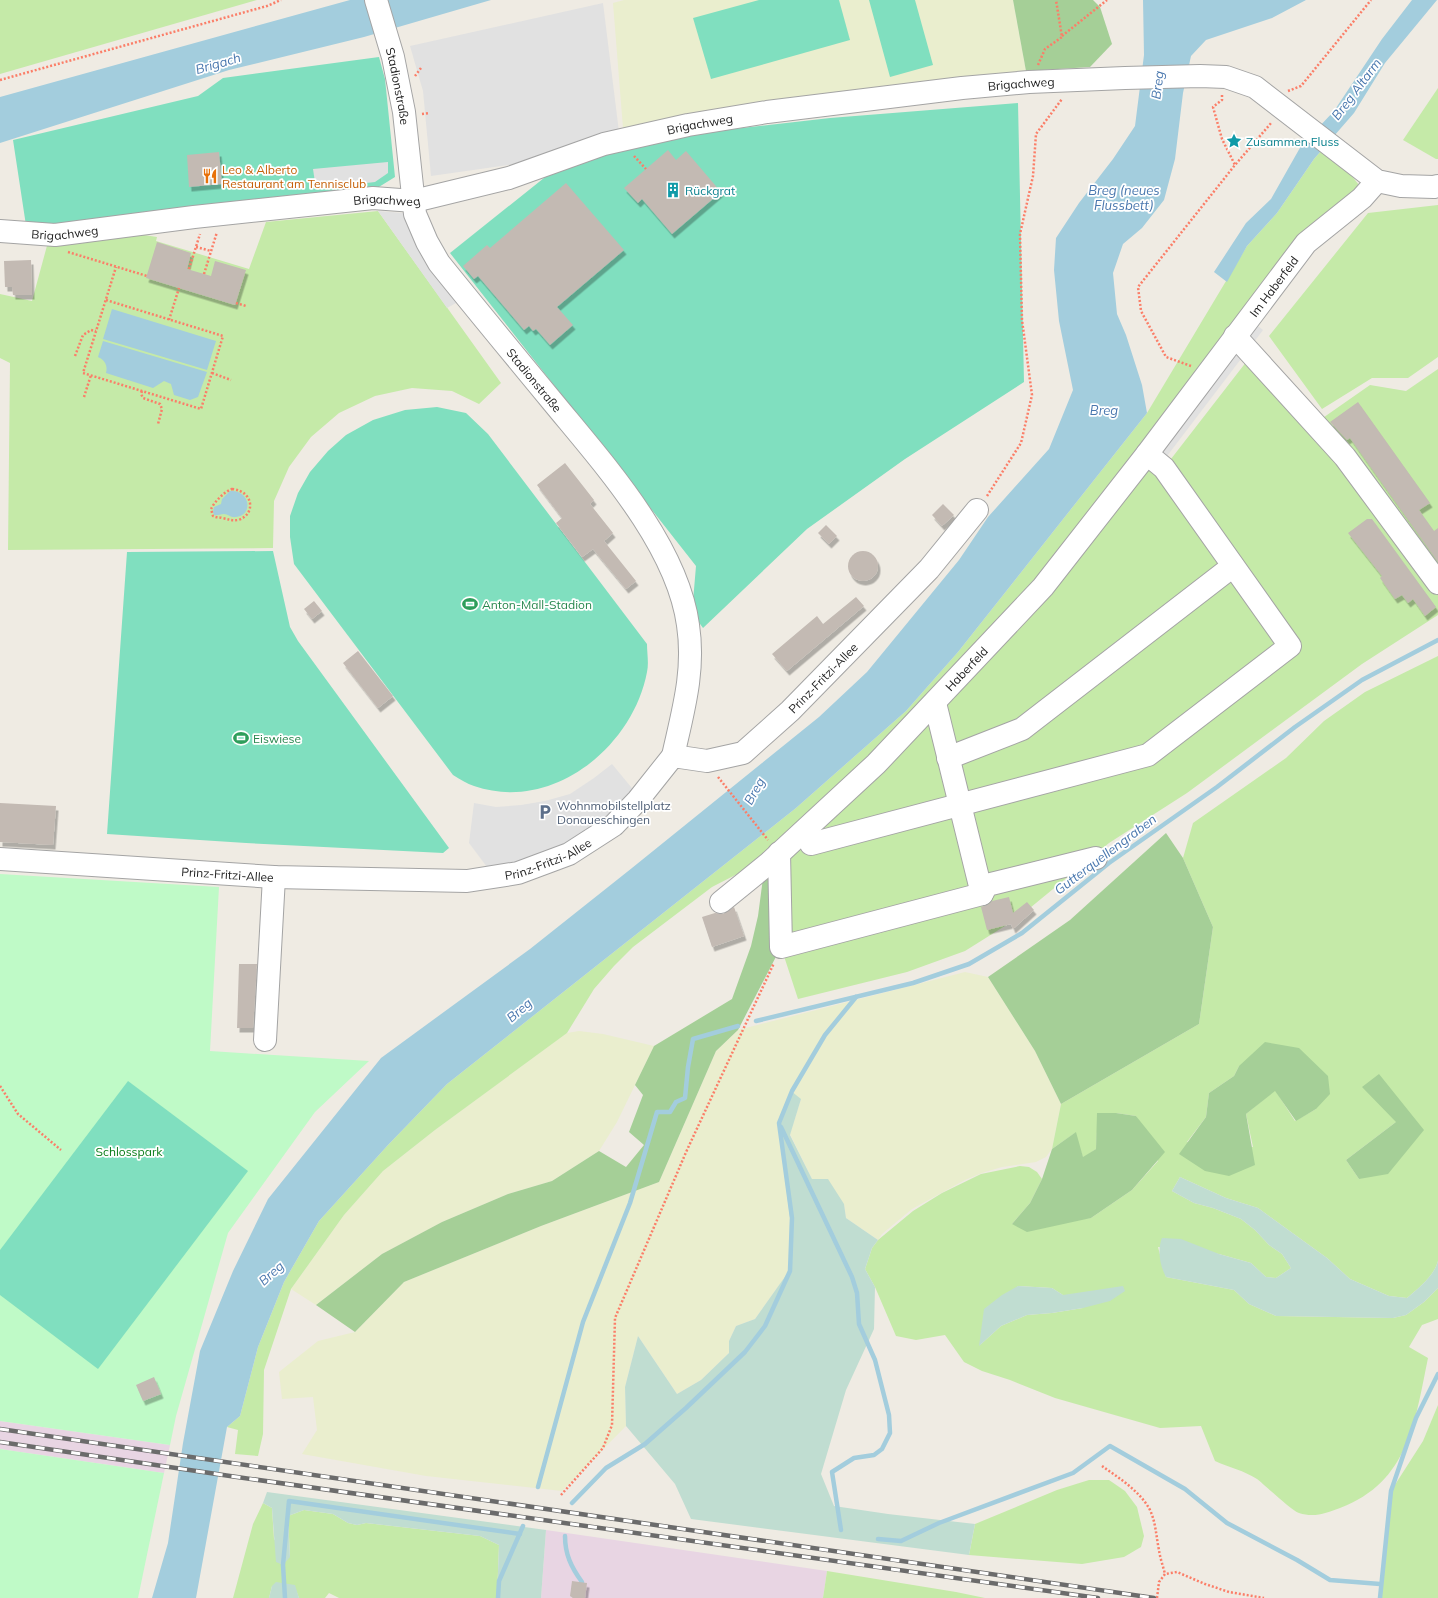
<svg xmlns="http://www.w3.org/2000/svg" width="1438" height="1598" font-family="Mulish,sans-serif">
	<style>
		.industrial { fill: #e8d5e3 }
		.farmland { fill: #eaeece }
		.grass { fill: #c5eaa8; fill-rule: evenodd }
		.forest { fill: #a5cf97 }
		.wetland { fill: #c0ddd1 }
		.park { fill: #bffac7 }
		.pitch { fill: #80dfbf }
		.parking { fill: #e1e1e1 }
		.water { fill: #a3cddd }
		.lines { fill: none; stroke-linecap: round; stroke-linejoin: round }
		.stream { stroke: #a3cddd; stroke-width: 4.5 }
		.building { fill: #c3bab3; filter: url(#shadow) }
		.minor-casing { stroke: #a4a4a4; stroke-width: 24 }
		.path { stroke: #fb7e68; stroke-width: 2.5; stroke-dasharray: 2 2; stroke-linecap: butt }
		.minor { stroke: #fff; stroke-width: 22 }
		.rail-casing { stroke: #6b6b6b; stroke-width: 4.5 }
		.rail { stroke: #fff; stroke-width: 3; stroke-dasharray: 9; stroke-linecap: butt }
		.labels { text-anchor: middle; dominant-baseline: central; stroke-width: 3.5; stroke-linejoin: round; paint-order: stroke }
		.street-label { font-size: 12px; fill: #1d1d1d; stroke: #fff }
		.culture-label { font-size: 12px; fill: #0d838f; stroke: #fff; text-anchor: start }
		.food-label { font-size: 12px; fill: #c56008; stroke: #fff; text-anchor: start }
		.leisure-label { font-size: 12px; fill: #27864d; stroke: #fff; text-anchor: start }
		.service-label { font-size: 12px; fill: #4e5e75; stroke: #fff; text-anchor: start }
		.park-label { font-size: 12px; fill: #0a7d19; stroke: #fff }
		.water-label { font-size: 13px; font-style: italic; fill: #4977ae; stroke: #fff }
	</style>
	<defs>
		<filter id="shadow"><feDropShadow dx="2.5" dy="4.5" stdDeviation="0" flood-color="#0004"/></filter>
	</defs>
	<rect width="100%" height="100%" fill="#efebe3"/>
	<g class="industrial">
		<polygon points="0,1421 170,1445 164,1473 0,1449"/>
		<polygon points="546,1530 827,1571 823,1598 541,1598"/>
	</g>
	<g class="farmland">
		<polygon points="624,0 1013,0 1027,77 865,92 623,128 613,3"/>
		<polygon points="965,972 988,977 1035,1051 1061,1104 1052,1149 1046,1157 1036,1162 1002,1167 982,1173 965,1180 912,1209 882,1234 878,1240 846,1218 844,1204 812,1179 790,1134 801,1099 778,1124 790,1218 789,1271 755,1319 736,1326 729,1341 729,1353 701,1380 677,1394 638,1336 625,1387 626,1426 562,1491 426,1476 302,1454 317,1430 313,1397 282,1399 279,1372 318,1341 355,1332 404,1282 541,1226 659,1182 716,1051 738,1030"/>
		<polygon points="579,1031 603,1034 654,1046 617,1122 599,1151 552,1181 508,1194 442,1222 382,1254 316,1305 291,1289 344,1215 383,1171 435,1130 557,1040 567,1033"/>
	</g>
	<g class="grass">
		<polygon points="0,0 257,0 0,74"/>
		<polygon points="1438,88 1438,159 1436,159 1403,140"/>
		<polygon points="1322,150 1351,175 1359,185 1362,198 1306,243 1147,454 1164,468 1257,348 1317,422 1370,385 1406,391 1438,369 1438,615 1362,664 1187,793 1109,843 1019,917 965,951 907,972 798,999 781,947 778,853 712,887 633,947 614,966 594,989 567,1033 435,1130 383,1171 344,1215 291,1289 264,1370 263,1434 258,1456 235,1454 238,1430 227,1427 240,1416 258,1347 284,1282 319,1221 388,1145 447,1084 796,808 906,711 958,652 1147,413 1247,246 1277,213 1314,159"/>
		<polygon points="1438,205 1438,357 1408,378 1372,378 1322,409 1269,336 1368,213"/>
		<polygon points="378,211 501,383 479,404 452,391 412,388 375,396 339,413 311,437 289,467 274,501 273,548 8,550 10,363 0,358 0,294 32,301 48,242 131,233 157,237 156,241 249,269 266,222"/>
		<path d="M1438 656V1261C1434 1276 1419 1288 1407 1298L1389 1296 1350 1279 1327 1258 1258 1208 1226 1198 1180 1177 1172 1191 1194 1203 1213 1208 1241 1219 1255 1230 1269 1245 1282 1254 1291 1268 1276 1278 1266 1277 1251 1263 1219 1254 1158 1247 1166 1277 1234 1290 1249 1304 1276 1316 1393 1318 1406 1315 1424 1302 1438 1288V1319L1422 1325 1409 1347 1428 1358C1415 1421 1409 1482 1340 1508 1327 1513 1314 1518 1299 1513 1291 1510 1266 1486 1257 1479 1245 1471 1228 1467 1215 1461L1201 1426 1160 1428 1055 1398 1010 1380 982 1371 964 1362 945 1335 916 1340 896 1336 875 1287 865 1269 872 1248 878 1240 913 1211 942 1193 981 1174 1020 1166 1029 1167 1037 1172 1042 1179 1030 1203 1012 1224 1091 1218 1132 1190 1158 1161 1136 1116 1116 1113H1098L1096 1149 1083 1158 1075 1133 1052 1149 1061 1104 1199 1024 1213 927 1183 858 1193 823 1286 758 1324 721 1365 692ZM1239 1066 1316 1109 1295 1121 1275 1090 1246 1114 1253 1147 1187 1142 1206 1117 1209 1093 1234 1076ZM1396 1122 1359 1179 1346 1160ZM1018 1286 1052 1288 1083 1308 1052 1313 1027 1315 1001 1326 980 1345Z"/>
		<polygon points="1438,1405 1438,1598 1380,1598 1391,1491 1423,1441"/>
		<polygon points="1089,1480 1109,1480 1125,1491 1137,1507 1144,1536 1141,1547 1124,1557 1082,1564 969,1555 975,1524 1057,1490"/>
		<polygon points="263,1503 272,1508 274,1539 290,1557 288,1516 304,1510 333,1514 348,1523 357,1525 366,1523 480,1536 499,1545 497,1598 339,1598 329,1593 325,1598 299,1598 294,1585 272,1586 269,1598 233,1598 253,1524"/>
		<polygon points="827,1571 956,1592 985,1598 823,1598"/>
	</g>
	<g class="forest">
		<polygon points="1013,0 1093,0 1100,7 1112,44 1090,67 1026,71"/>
		<polygon points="1166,833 1183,858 1213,927 1199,1024 1061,1104 1035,1051 988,977 1070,920"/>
		<polygon points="778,872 781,947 738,1030 716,1051 659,1182 541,1226 404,1282 355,1332 316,1305 382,1254 442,1222 508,1194 552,1181 599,1151 626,1167 644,1145 629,1132 643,1095 635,1085 654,1046 732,999 751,946 758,916 763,878"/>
		<polygon points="1265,1042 1299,1048 1328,1076 1330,1094 1316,1109 1296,1121 1275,1091 1246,1114 1255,1165 1229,1176 1205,1171 1179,1154 1206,1117 1209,1093 1234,1076 1239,1066"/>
		<polygon points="1379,1074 1424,1130 1388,1174 1359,1179 1346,1160 1396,1122 1362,1087"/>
		<polygon points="1097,1113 1116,1113 1136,1116 1165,1152 1132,1190 1091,1218 1027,1232 1012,1224 1030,1203 1042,1179 1052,1149 1076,1132 1083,1157 1096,1149"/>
	</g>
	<g class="wetland">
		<polygon points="791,1091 801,1099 790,1135 812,1179 828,1179 844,1204 846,1218 878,1240 872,1248 865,1269 875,1287 874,1329 846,1390 821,1474 834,1506 888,1514 975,1524 969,1555 691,1519 675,1484 626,1426 625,1387 638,1336 677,1394 701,1380 729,1353 729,1341 736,1326 755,1319 789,1271 790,1218 778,1124"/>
		<path d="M1180 1177 1226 1198 1258 1208 1327 1258 1350 1279 1389 1296 1407 1298C1419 1288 1434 1276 1438 1261V1288L1424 1302 1406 1315 1393 1318 1276 1316 1249 1304 1234 1290 1166 1277C1160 1266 1157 1250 1162 1238L1181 1239 1219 1254 1251 1263 1266 1277 1276 1278 1291 1268 1282 1254 1269 1245 1255 1230 1241 1219 1213 1208 1194 1203 1172 1191Z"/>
		<polygon points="1018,1286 1052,1288 1063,1295 1123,1286 1125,1291 1110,1301 1083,1308 1052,1313 1027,1315 1001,1326 979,1346 984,1309 1002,1295"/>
		<polygon points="267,1492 546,1530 541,1598 497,1598 499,1545 480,1536 366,1523 357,1525 348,1523 333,1514 304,1510 288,1516 290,1557 283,1565 276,1562 272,1508 263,1503"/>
		<polygon points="276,1582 295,1585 299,1598 269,1598 272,1586"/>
	</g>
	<g class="park">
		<polygon points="0,874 219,887 210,1051 369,1061 315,1112 228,1233 176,1416 170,1445 0,1421"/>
		<polygon points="0,1449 164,1473 138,1598 0,1598"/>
	</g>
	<g class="pitch">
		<polygon points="759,0 839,0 850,40 711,79 693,18"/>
		<polygon points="869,0 915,0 933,65 890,77"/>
		<polygon points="379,57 385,79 395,177 374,190 27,232 13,140 198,96 223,78"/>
		<polygon points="1018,103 1024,382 905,459 807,529 703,628 692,613 696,566 450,253 559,166 697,133 830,118"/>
		<path d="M437 407 466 413 488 434 647 644C647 653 649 663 647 672 633 747 552 813 474 786 467 784 460 779 453 775L294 564 290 537V516L298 493 310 472 328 451 346 435 373 420 405 410Z"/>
		<polygon points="273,551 290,627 298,641 449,848 443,853 246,843 107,834 127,552"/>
		<polygon points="128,1081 248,1171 98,1369 0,1295 0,1250"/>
	</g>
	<g class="parking">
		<polygon points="603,3 619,132 536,161 431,176 423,91 410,46"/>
		<polygon points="388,162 388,173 375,182 316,189 313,169"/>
		<polygon points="378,211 415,214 467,297 447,308"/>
		<polygon points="1254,323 1263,330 1164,460 1154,453"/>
		<polygon points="612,764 636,793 610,818 568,847 490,871 469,843 474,803 496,807 521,805 545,801 570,794 594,778"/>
	</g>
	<g class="water">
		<polygon points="350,0 491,0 364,37 229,70 0,143 0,97"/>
		<polygon points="1143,0 1306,0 1272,18 1206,40 1191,56 1183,93 1175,159 1164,200 1142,228 1123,244 1113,273 1117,314 1126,335 1142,385 1147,413 958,652 906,711 796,808 447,1084 388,1145 319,1221 284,1282 258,1347 240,1416 227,1427 196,1598 152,1598 168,1543 183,1443 200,1351 233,1271 268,1199 381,1058 530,949 632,868 819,717 867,672 959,560 988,517 1049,449 1073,390 1059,321 1054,270 1056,238 1079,203 1113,159 1135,126 1144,55"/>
		<polygon points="1412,0 1437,0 1385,63 1354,113 1314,159 1277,213 1247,246 1227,282 1214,272 1246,223 1271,199 1301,146 1334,111 1382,39"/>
		<polygon points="112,309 216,341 207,370 103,339"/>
		<path d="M103 341 207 372 198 397 190 400 174 395 171 384 164 381 153 388 106 373C108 366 105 360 98 357Z"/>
		<path d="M230 491C250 489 254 515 236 517 231 518 228 514 224 514 220 514 218 516 214 515L213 512 214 507 221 504 222 499Z"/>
	</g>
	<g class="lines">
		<g class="stream">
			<polyline points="756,1021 913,983 969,964 1022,933 1109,863 1217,787 1295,727 1362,680 1438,640"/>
			<polyline points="781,1127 852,1277 857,1293 859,1324 875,1360 889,1415 890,1433 882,1449 874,1455 854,1458 832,1472 841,1530"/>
			<polyline points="538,1487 583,1322 630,1203 657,1112 670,1112 676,1102 685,1098 688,1067 693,1039 738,1026"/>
			<polyline points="572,1503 606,1468 645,1444 686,1408 745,1352 765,1326 790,1271 792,1218 779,1123 792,1091 825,1035 856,997"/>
			<path d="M565 1536C565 1554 571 1567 582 1582"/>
			<polyline points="878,1539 901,1541 939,1523 1073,1473 1110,1446 1185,1489 1227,1523 1297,1560 1330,1580 1380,1584"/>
			<polyline points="285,1598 283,1565 289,1501 520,1534"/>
			<polyline points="498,1598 499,1581 523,1526"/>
			<polyline points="1380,1598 1391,1491 1416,1418 1438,1374"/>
		</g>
	</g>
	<g class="building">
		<polygon points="668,150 676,160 686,151 721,192 672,234 642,199 638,203 624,188"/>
		<polygon points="219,152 222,184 189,187 187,155"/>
		<polygon points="566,183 624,250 557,307 573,325 550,345 536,329 533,331 529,326 524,330 478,276 474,279 463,266 487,245 490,248"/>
		<polygon points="157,242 191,253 187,269 211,276 215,261 246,270 235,305 146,278"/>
		<polygon points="31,260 32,295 13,295 12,287 5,287 4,261"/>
		<polygon points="1358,402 1430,503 1419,510 1434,531 1438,528 1438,562 1350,438 1347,440 1330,422"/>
		<polygon points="565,463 594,500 590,504 613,533 604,541 636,581 626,589 593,549 582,557 556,523 562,518 537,485"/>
		<polygon points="943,504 954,515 942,526 932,515"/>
		<polygon points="1367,519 1372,519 1436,607 1425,616 1413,599 1408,603 1402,595 1395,599 1380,578 1382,576 1348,533"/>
		<polygon points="826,525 837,536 829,544 818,533"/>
		<circle cx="863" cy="566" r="15"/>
		<polygon points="856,597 864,606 787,671 772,654 817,616 823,624"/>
		<polygon points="314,601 322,611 312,619 304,609"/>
		<polygon points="358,651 393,696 378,708 343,663"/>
		<polygon points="0,803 56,806 53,845 0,842"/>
		<polygon points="1009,897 1013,913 1027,902 1034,910 1013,929 1011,924 987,930 981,907 989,904 992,901"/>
		<polygon points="734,907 744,936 712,947 702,917 715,913 723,914"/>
		<polygon points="239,964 257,964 253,1028 237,1028"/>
		<polygon points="154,1377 161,1394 143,1401 136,1385"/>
		<polygon points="572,1581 587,1583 585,1598 573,1598 570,1596"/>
	</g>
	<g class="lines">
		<defs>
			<g id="minor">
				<path id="s1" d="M376 0 393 57 404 112 415 214 427 242 439 263C476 309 514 355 552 401 602 462 677 544 688 625 695 671 683 711 673 756"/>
				<path id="s2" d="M0 231 55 235 194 217 373 198 414 201 509 178 604 144 688 125 767 112 962 88 1029 82 1125 78 1200 76 1226 77 1255 87 1377 181 1401 186 1434 187 1438 186"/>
				<polyline points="1235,336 1345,457 1438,583"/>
				<polyline points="935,703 982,894"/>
				<polyline points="948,758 1022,729 1233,566"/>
				<polyline points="811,844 1148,755 1290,646 1164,468 1147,454"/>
				<polyline points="779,853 781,947 982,894 987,885 1096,858"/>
				<path id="s3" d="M0 859 274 877 467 881 518 873 569 854 614 825 638 800 673 756 707 761 743 753 790 711 929 569 977 510"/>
				<path id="s4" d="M721 902 769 863 876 764 1043 587 1147 454 1306 243 1362 198 1377 181"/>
				<polyline points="265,1040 274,877"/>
			</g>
		</defs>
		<use href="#minor" class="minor-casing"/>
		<g class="path">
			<polyline points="1062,36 1107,0"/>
			<polyline points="1038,65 1045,49 1062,37 1056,0"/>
			<polyline points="415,76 421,68"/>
			<polyline points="0,80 267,6 281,0"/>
			<polyline points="1288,91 1301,86 1371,0"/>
			<polyline points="1222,95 1222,100 1213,107 1222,139 1235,165"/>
			<polyline points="422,114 429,113"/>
			<polyline points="634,156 646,169"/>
			<polyline points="196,247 211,251"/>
			<polyline points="68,252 147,276"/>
			<polyline points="189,269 200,234"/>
			<polyline points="204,274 217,232"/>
			<polyline points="106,300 223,336 201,409 83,373 116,267"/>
			<polyline points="236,303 246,306"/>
			<polyline points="169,320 179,288"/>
			<polyline points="75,356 83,335 91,330 96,331"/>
			<polyline points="1191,366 1166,357 1141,311 1138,287 1235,165 1272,122"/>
			<polyline points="212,373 231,380"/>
			<polyline points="142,391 141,394 143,398 160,404 162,409 158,424"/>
			<polyline points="84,397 91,375"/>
			<path d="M232 489C254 491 256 515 238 520 232 521 228 519 222 518 219 517 217 518 213 516L211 509C215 501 224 492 232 489Z"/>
			<polyline points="987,496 1021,443 1032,395 1022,320 1020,234 1033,176 1036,134 1062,99"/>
			<polyline points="718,777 768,840"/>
			<polyline points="0,1086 18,1114 61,1150"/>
			<path d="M1102 1466C1119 1478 1140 1491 1150 1510 1156 1523 1156 1536 1159 1550 1160 1558 1163 1566 1165 1574"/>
			<polyline points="561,1495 603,1448 612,1425 615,1318 687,1150 774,963"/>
			<polyline points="1157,1598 1159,1582 1165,1574 1177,1572 1205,1584 1229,1592 1264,1598"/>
		</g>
		<use href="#minor" class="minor"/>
		<defs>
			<g id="rail">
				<polyline points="0,1429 1154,1598"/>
				<polyline points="0,1442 230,1476 1098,1598"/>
			</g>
		</defs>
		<use href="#rail" class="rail-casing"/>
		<use href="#rail" class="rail"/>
	</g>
	<defs>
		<symbol id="sight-bare" viewBox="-9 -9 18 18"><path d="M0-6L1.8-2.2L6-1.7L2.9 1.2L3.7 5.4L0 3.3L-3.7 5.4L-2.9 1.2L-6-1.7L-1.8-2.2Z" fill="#0f9aa8" stroke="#fff" stroke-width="2.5" paint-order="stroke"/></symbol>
		<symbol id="restaurant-bare" viewBox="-9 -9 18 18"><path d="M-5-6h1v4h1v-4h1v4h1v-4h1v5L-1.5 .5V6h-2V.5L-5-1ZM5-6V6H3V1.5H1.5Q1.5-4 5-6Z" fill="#e8710a" stroke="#fff" stroke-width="2.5" paint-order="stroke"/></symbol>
		<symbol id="building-bare" viewBox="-9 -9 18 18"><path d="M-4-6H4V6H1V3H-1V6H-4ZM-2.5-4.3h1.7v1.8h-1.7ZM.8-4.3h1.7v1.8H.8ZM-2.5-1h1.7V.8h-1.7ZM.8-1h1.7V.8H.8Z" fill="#0f9aa8" stroke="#fff" stroke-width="2.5" paint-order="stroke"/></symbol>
		<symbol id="stadium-bare" viewBox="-9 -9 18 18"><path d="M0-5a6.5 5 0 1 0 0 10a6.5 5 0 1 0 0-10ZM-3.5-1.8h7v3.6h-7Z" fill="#2e9e5b" stroke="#fff" stroke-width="2.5" paint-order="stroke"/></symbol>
		<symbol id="parking-bare" viewBox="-9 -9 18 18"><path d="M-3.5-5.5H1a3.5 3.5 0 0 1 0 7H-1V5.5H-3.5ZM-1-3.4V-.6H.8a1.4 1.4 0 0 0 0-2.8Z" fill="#5c6f8a" stroke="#fff" stroke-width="2.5" paint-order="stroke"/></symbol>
	</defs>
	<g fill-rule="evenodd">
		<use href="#sight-bare" x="1223" y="130" width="22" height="22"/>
		<use href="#restaurant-bare" x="199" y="165" width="22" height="22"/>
		<use href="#building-bare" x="662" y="179" width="22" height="22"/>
		<use href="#stadium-bare" x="459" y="593" width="22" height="22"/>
		<use href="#stadium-bare" x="230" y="727" width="22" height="22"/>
		<use href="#parking-bare" x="534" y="801" width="22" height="22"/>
	</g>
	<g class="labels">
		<g class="street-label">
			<text stroke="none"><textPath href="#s2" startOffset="1037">Brigachweg</textPath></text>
			<text stroke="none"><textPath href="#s1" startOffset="89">Stadionstraße</textPath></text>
			<text stroke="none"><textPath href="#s2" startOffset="713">Brigachweg</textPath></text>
			<text stroke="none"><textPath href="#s2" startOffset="389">Brigachweg</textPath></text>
			<text stroke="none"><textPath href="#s2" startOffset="65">Brigachweg</textPath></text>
			<text stroke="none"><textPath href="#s4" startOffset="830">Im Haberfeld</textPath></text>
			<text stroke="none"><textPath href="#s1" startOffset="424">Stadionstraße</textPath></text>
			<text stroke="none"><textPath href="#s4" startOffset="339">Haberfeld</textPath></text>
			<text stroke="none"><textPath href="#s3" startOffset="899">Prinz-Fritzi-Allee</textPath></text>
			<text stroke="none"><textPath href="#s3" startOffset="552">Prinz-Fritzi-Allee</textPath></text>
			<text stroke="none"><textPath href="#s3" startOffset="228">Prinz-Fritzi-Allee</textPath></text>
		</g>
		<g class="culture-label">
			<text x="1246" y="141">Zusammen Fluss</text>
			<text x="685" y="190">Rückgrat</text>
		</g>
		<g class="food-label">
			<text x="222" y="169">Leo &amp; Alberto<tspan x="222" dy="14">Restaurant am Tennisclub</tspan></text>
		</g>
		<g class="leisure-label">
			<text x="482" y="604">Anton-Mall-Stadion</text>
			<text x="253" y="738">Eiswiese</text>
		</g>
		<g class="service-label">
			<text x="557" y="805">Wohnmobilstellplatz<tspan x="557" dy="14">Donaueschingen</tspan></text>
		</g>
		<g class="park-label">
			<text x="129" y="1151">Schlosspark</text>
		</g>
		<g class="water-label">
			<text transform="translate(218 63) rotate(-16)">Brigach</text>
			<text transform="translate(1157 85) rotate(-83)">Breg</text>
			<text transform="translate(1356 89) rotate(-53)">Breg Altarm</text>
			<text x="1124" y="190">Breg (neues<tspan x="1124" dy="15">Flussbett)</tspan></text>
			<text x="1104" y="410">Breg</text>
			<text transform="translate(754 791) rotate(-61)">Breg</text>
			<text transform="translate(1105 854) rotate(-37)">Gutterquellengraben</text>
			<text transform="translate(519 1010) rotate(-41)">Breg</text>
			<text transform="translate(271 1273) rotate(-42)">Breg</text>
		</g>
	</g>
</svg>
